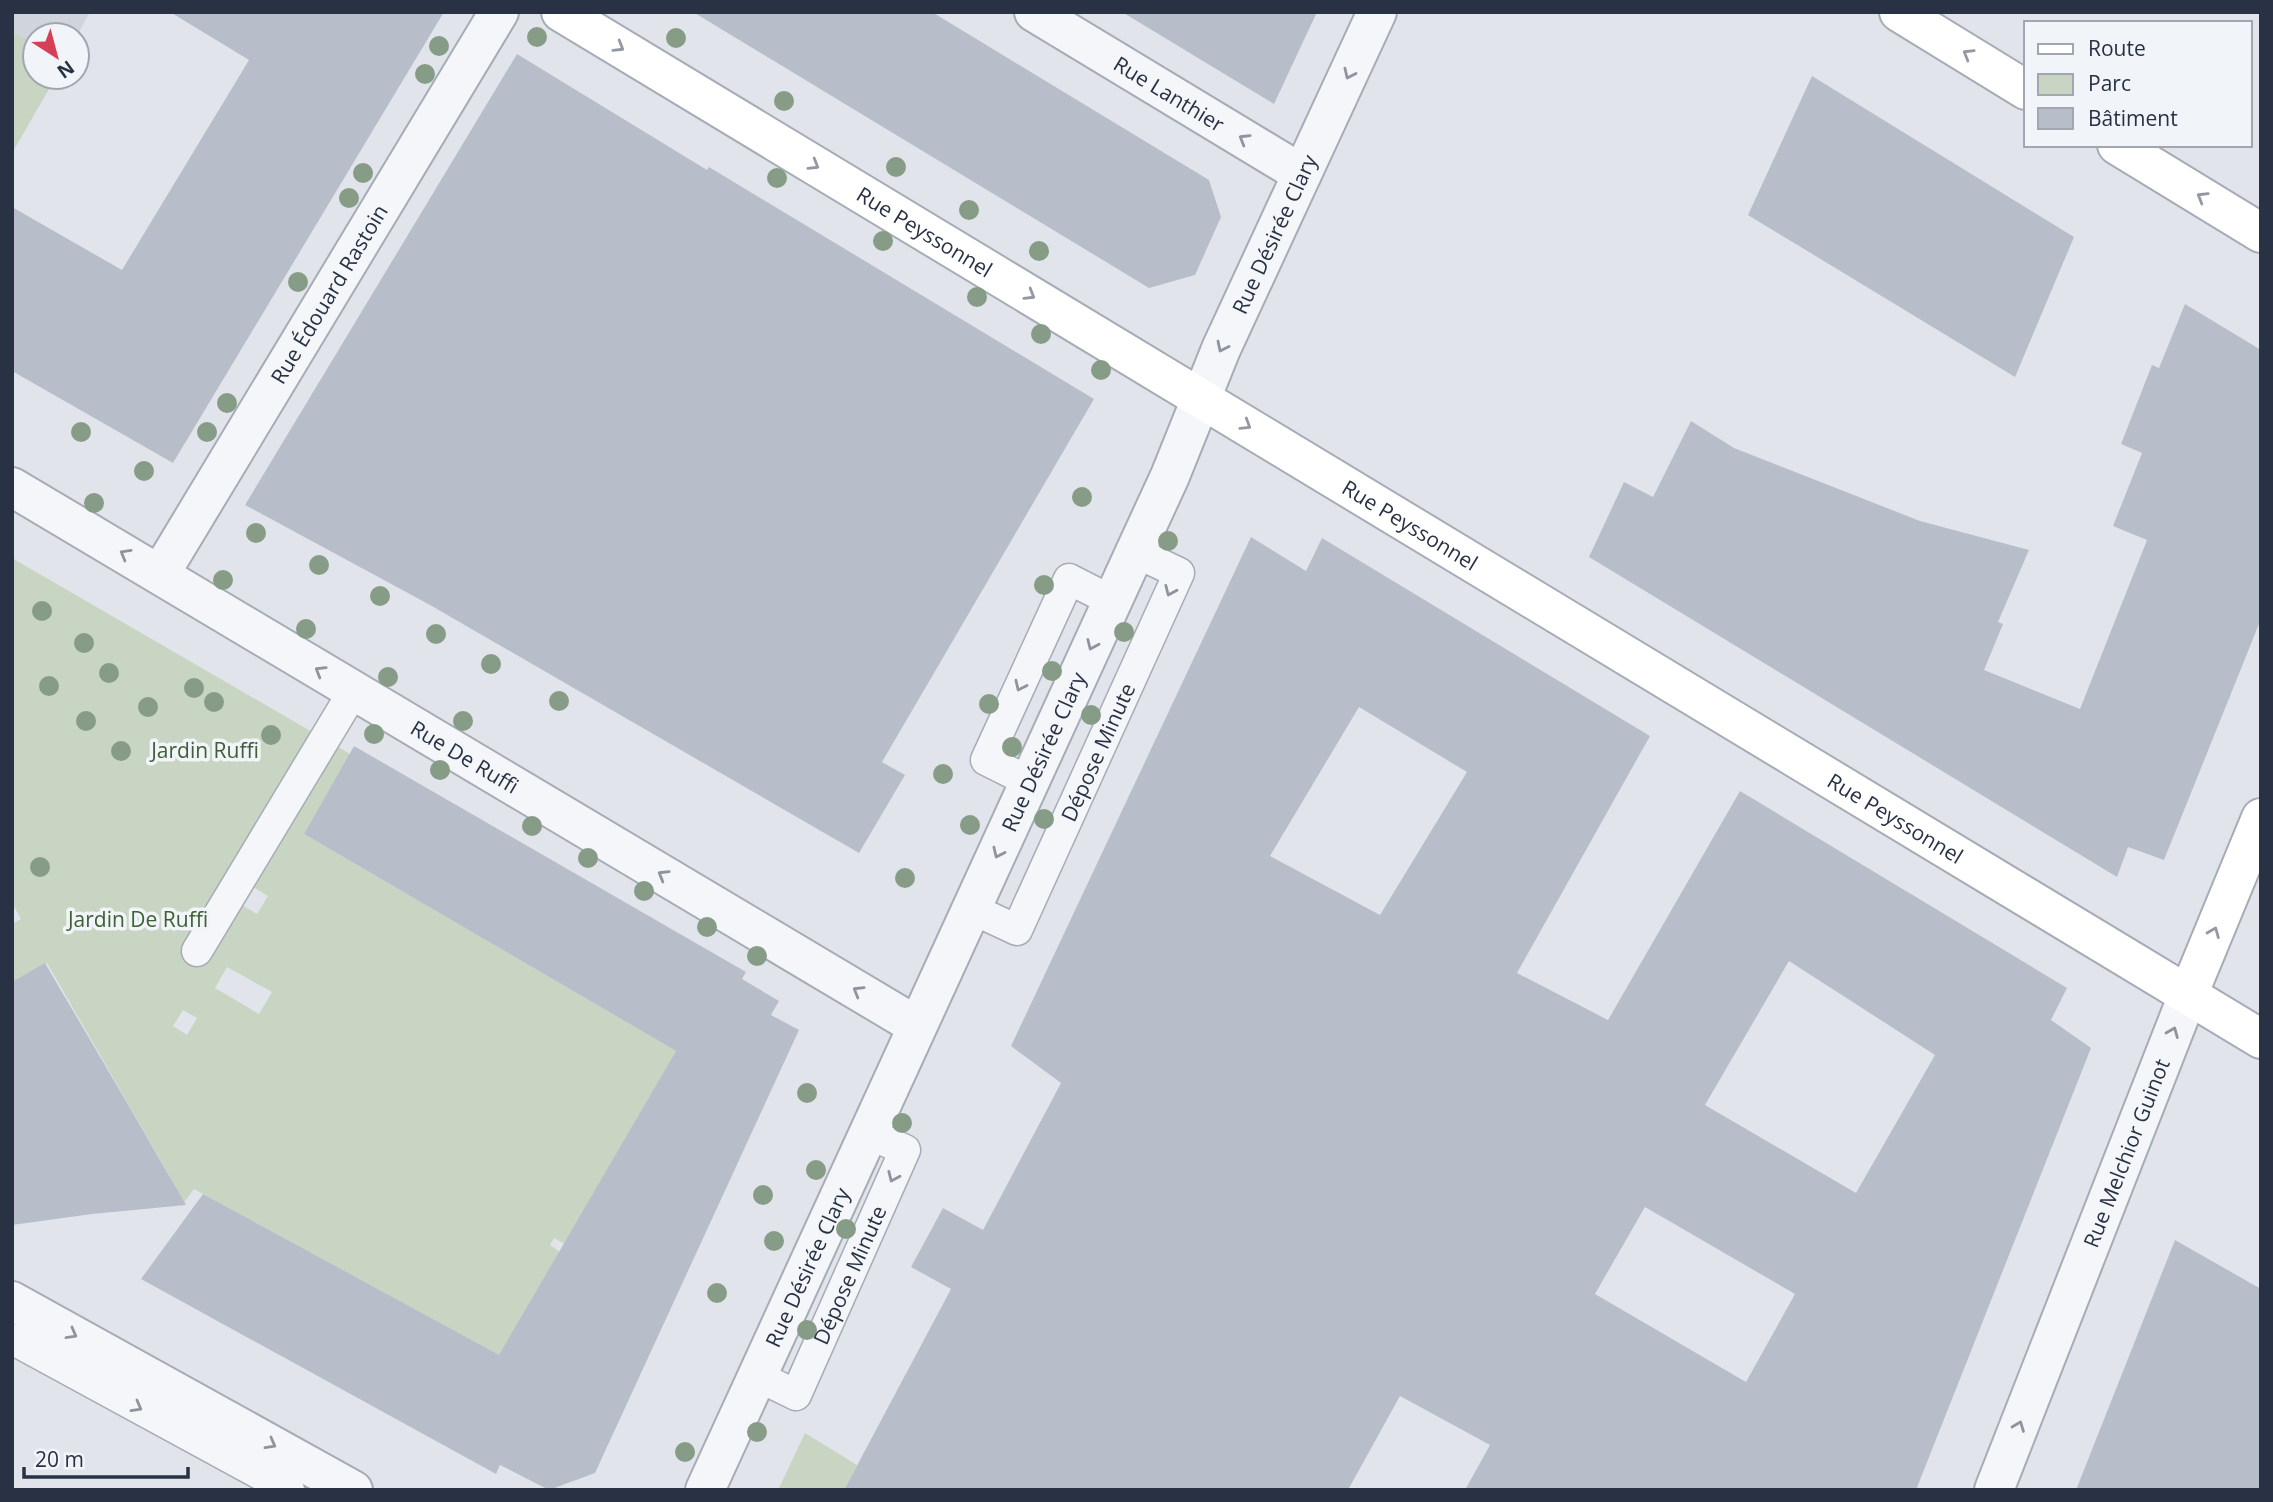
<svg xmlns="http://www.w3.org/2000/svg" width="2273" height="1502" font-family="'Open Sans',sans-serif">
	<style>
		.built { fill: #cfd4dd }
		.green { fill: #c7d5c2; fill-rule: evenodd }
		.building { fill: #b8bec9; fill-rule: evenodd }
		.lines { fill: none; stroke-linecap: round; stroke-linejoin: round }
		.lane-casing { stroke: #a6acb6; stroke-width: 33 }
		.street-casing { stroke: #a6acb6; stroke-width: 42 }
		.secondary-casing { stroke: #a6acb6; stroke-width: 42 }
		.lane { stroke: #f4f6f9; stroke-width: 30 }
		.street { stroke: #f4f6f9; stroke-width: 38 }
		.secondary { stroke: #fff; stroke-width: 38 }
		.tree { fill: #879c87 }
		.oneway { stroke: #9498a2 }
		.oneway2 { stroke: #8e949e }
		.labels { text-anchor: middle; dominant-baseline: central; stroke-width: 7; stroke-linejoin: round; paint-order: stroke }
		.street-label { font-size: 21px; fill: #283244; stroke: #f1f4f8 }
		.park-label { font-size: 21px; fill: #3d6035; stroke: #f1f4f8 }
	</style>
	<rect width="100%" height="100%" fill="#e1e5eb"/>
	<polygon class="built" points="12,12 90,12 77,35 35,35 35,41 28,40 12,31"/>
	<g class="green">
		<polygon points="12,31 28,40 35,41 35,77 56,77 12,153"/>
		<path d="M12 558 350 754 304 834 676 1051 565 1244 554 1238 550 1245 560 1252 505 1359 194 1189 183 1204 168 1173 47 963 12 982V924L21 919 12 903ZM253 887 268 896 257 914 242 905ZM227 967 272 992 259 1014 215 988ZM183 1010 197 1018 187 1035 173 1026Z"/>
		<polygon points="805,1433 857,1465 844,1490 778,1490"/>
	</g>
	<g class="building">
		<polygon points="170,12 444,12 173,463 12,371 12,207 122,270 249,60"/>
		<polygon points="693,12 932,12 1209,180 1221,217 1195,275 1149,288"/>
		<polygon points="1122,12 1317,12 1274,104"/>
		<polygon points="517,54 707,170 709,167 1094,399 882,762 905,775 859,853 430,605 245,505"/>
		<polygon points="1812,76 2074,237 2015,377 1748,215"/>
		<polygon points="2185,304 2261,350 2261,619 2164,860 2128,847 2117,877 1589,557 1624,482 1653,497 1691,421 1734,448 1920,521 2029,550 1998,622 2003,624 1984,670 2080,709 2147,540 2113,526 2142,453 2121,444 2152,365 2159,368"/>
		<path d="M1251 537 1306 571 1322 538 1650 736 1517 973 1608 1020 1740 791 2067 988 2051 1020 2091 1048 1916 1490H1465L1490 1445 1400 1396 1348 1490H844L951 1289 911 1267 943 1208 983 1230 1061 1083 1011 1046ZM1359 707 1467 772 1380 915 1270 856ZM1789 961 1935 1055 1856 1193 1705 1105ZM1645 1207 1795 1294 1746 1382 1595 1294Z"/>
		<polygon points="354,746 746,972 742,979 779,1001 771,1015 799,1030 595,1473 549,1490 500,1465 496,1474 141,1279 203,1194 499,1355 676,1051 304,834"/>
		<polygon points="45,963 126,1101 186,1205 92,1214 12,1225 12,982"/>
		<polygon points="2175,1240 2261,1289 2261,1490 2076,1490"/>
	</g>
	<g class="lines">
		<defs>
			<g id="lane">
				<polyline points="1030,782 986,760 1069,579 1112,601"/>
				<path id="s1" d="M972 909 1017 930 1179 573 1135 552"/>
				<polyline points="197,951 353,692"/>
				<polyline points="12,1339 289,1490"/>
				<path id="s2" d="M757 1376 796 1395 905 1150 870 1134"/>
			</g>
			<g id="street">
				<path id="s3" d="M1034 12 1302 174"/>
				<path id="s4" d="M12 487 917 1026"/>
				<path id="s5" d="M160 574 499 12"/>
				<polyline points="12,1301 353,1490"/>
				<path id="s6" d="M705 1490 1135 552 1170 476 1221 349 1377 12"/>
				<path id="s7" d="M1994 1490 2188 995"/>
			</g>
			<g id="secondary">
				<path id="s8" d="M561 12 2261 1039"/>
				<polyline points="1899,12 2026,90"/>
				<polyline points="2117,145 2261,233"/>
				<polyline points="2188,995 2261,818"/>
			</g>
		</defs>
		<use href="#lane" class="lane-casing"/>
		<use href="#street" class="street-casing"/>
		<use href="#secondary" class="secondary-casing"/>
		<use href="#lane" class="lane"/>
		<use href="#street" class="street"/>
		<use href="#secondary" class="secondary"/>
	</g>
	<g class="tree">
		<circle cx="537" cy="37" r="10"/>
		<circle cx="676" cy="38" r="10"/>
		<circle cx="439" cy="46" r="10"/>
		<circle cx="425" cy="74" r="10"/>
		<circle cx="784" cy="101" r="10"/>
		<circle cx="896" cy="167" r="10"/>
		<circle cx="363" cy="173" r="10"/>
		<circle cx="777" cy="178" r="10"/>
		<circle cx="349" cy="198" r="10"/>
		<circle cx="969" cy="210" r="10"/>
		<circle cx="883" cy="241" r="10"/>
		<circle cx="1039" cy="251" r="10"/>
		<circle cx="298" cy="282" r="10"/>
		<circle cx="977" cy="297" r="10"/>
		<circle cx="1041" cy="334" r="10"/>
		<circle cx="1101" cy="370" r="10"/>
		<circle cx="227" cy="403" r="10"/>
		<circle cx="81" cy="432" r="10"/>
		<circle cx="207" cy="432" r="10"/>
		<circle cx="144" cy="471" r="10"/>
		<circle cx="1082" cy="497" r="10"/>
		<circle cx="94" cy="503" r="10"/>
		<circle cx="256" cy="533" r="10"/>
		<circle cx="1168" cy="541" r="10"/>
		<circle cx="319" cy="565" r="10"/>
		<circle cx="223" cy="580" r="10"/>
		<circle cx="1044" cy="585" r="10"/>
		<circle cx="380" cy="596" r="10"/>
		<circle cx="42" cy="611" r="10"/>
		<circle cx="306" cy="629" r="10"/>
		<circle cx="1124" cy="632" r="10"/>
		<circle cx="436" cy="634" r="10"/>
		<circle cx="84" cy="643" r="10"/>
		<circle cx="491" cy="664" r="10"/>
		<circle cx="1052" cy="671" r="10"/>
		<circle cx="109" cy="673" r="10"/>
		<circle cx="388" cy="677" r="10"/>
		<circle cx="49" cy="686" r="10"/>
		<circle cx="194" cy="688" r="10"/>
		<circle cx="559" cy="701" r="10"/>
		<circle cx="214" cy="702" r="10"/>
		<circle cx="989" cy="704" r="10"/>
		<circle cx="148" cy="707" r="10"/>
		<circle cx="1091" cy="715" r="10"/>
		<circle cx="86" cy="721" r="10"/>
		<circle cx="463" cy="721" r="10"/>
		<circle cx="374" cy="734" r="10"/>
		<circle cx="271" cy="735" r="10"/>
		<circle cx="1012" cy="747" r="10"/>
		<circle cx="121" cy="751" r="10"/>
		<circle cx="440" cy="770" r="10"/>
		<circle cx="943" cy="774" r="10"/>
		<circle cx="1044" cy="819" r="10"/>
		<circle cx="970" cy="825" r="10"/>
		<circle cx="532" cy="826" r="10"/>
		<circle cx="588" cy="858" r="10"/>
		<circle cx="40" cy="867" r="10"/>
		<circle cx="905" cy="878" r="10"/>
		<circle cx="644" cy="891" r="10"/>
		<circle cx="707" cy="927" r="10"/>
		<circle cx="757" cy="956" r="10"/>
		<circle cx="807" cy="1093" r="10"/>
		<circle cx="902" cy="1123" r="10"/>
		<circle cx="816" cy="1170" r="10"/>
		<circle cx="763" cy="1195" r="10"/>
		<circle cx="846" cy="1229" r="10"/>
		<circle cx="774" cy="1241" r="10"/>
		<circle cx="717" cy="1293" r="10"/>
		<circle cx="807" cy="1330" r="10"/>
		<circle cx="757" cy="1432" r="10"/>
		<circle cx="685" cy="1452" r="10"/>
	</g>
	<defs><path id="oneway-chevron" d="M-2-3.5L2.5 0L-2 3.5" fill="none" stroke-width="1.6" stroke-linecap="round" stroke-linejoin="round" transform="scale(1.75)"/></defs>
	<g class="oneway">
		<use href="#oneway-chevron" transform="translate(619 47) rotate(31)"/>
		<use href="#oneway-chevron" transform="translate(1968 54) rotate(-149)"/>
		<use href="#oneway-chevron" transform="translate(814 165) rotate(31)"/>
		<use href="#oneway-chevron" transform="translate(2202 197) rotate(-149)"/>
		<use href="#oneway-chevron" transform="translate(1030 295) rotate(31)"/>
		<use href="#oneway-chevron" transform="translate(1246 425) rotate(32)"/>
		<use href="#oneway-chevron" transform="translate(2214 932) rotate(-68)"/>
	</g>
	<g class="oneway2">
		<use href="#oneway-chevron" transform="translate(1349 74) rotate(115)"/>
		<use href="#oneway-chevron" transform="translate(1244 139) rotate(-149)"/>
		<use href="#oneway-chevron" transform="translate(1222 347) rotate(116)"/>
		<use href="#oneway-chevron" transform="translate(125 554) rotate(-150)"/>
		<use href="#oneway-chevron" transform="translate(1170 591) rotate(114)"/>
		<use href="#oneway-chevron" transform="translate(1092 645) rotate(114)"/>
		<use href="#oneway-chevron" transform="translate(320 671) rotate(-149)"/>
		<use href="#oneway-chevron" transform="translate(1020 686) rotate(115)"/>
		<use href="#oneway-chevron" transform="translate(998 853) rotate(115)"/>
		<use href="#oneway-chevron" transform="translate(663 875) rotate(-149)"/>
		<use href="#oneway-chevron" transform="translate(858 991) rotate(-149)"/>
		<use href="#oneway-chevron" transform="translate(2173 1032) rotate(-68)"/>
		<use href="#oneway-chevron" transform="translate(893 1177) rotate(114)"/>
		<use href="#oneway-chevron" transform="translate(72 1334) rotate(29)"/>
		<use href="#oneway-chevron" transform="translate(137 1407) rotate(29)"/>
		<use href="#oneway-chevron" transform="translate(2019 1426) rotate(-69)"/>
		<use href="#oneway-chevron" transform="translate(271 1444) rotate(29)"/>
	</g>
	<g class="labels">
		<g class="street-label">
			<text stroke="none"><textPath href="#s3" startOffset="158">Rue Lanthier</textPath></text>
			<text stroke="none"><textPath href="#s8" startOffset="425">Rue Peyssonnel</textPath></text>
			<text stroke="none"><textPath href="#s6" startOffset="1379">Rue Désirée Clary</textPath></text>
			<text stroke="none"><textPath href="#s5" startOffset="327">Rue Édouard Rastoin</textPath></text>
			<text stroke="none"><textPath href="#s8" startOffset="992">Rue Peyssonnel</textPath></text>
			<text stroke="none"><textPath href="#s6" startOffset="812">Rue Désirée Clary</textPath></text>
			<text stroke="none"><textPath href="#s1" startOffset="245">Dépose Minute</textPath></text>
			<text stroke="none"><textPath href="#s4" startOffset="527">Rue De Ruffi</textPath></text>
			<text stroke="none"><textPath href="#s8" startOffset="1559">Rue Peyssonnel</textPath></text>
			<text stroke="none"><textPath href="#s7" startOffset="362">Rue Melchior Guinot</textPath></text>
			<text stroke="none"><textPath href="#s6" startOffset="245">Rue Désirée Clary</textPath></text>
			<text stroke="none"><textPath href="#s2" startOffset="175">Dépose Minute</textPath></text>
		</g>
		<g class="park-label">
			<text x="205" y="750">Jardin Ruffi</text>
			<text x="138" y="919">Jardin De Ruffi</text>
		</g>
	</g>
	<rect width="2273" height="1502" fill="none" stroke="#283244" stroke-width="28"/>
	<rect x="2024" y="21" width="228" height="126" fill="#f1f4f8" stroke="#a1a6b0" stroke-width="2"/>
	<rect x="2038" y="44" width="35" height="10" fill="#ffffff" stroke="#a1a6b0" stroke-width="2"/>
	<text x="2088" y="56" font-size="21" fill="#283244">Route</text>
	<rect x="2038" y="74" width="35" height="21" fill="#c7d5c2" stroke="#a1a6b0" stroke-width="2"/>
	<text x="2088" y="91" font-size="21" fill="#283244">Parc</text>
	<rect x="2038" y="108" width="35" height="21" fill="#b8bec9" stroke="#a1a6b0" stroke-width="2"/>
	<text x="2088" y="126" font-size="21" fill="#283244">Bâtiment</text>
	<g transform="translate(56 56) rotate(144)"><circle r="33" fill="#f1f4f8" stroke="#a1a6b0" stroke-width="2"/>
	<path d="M0-5L12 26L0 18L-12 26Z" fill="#d64056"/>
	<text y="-10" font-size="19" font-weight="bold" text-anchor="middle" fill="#283244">N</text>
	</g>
	<path d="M24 1467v10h164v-10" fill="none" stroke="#283244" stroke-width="3.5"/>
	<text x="35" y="1467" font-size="21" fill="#283244" stroke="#f1f4f8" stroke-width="5" paint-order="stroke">20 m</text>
</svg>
